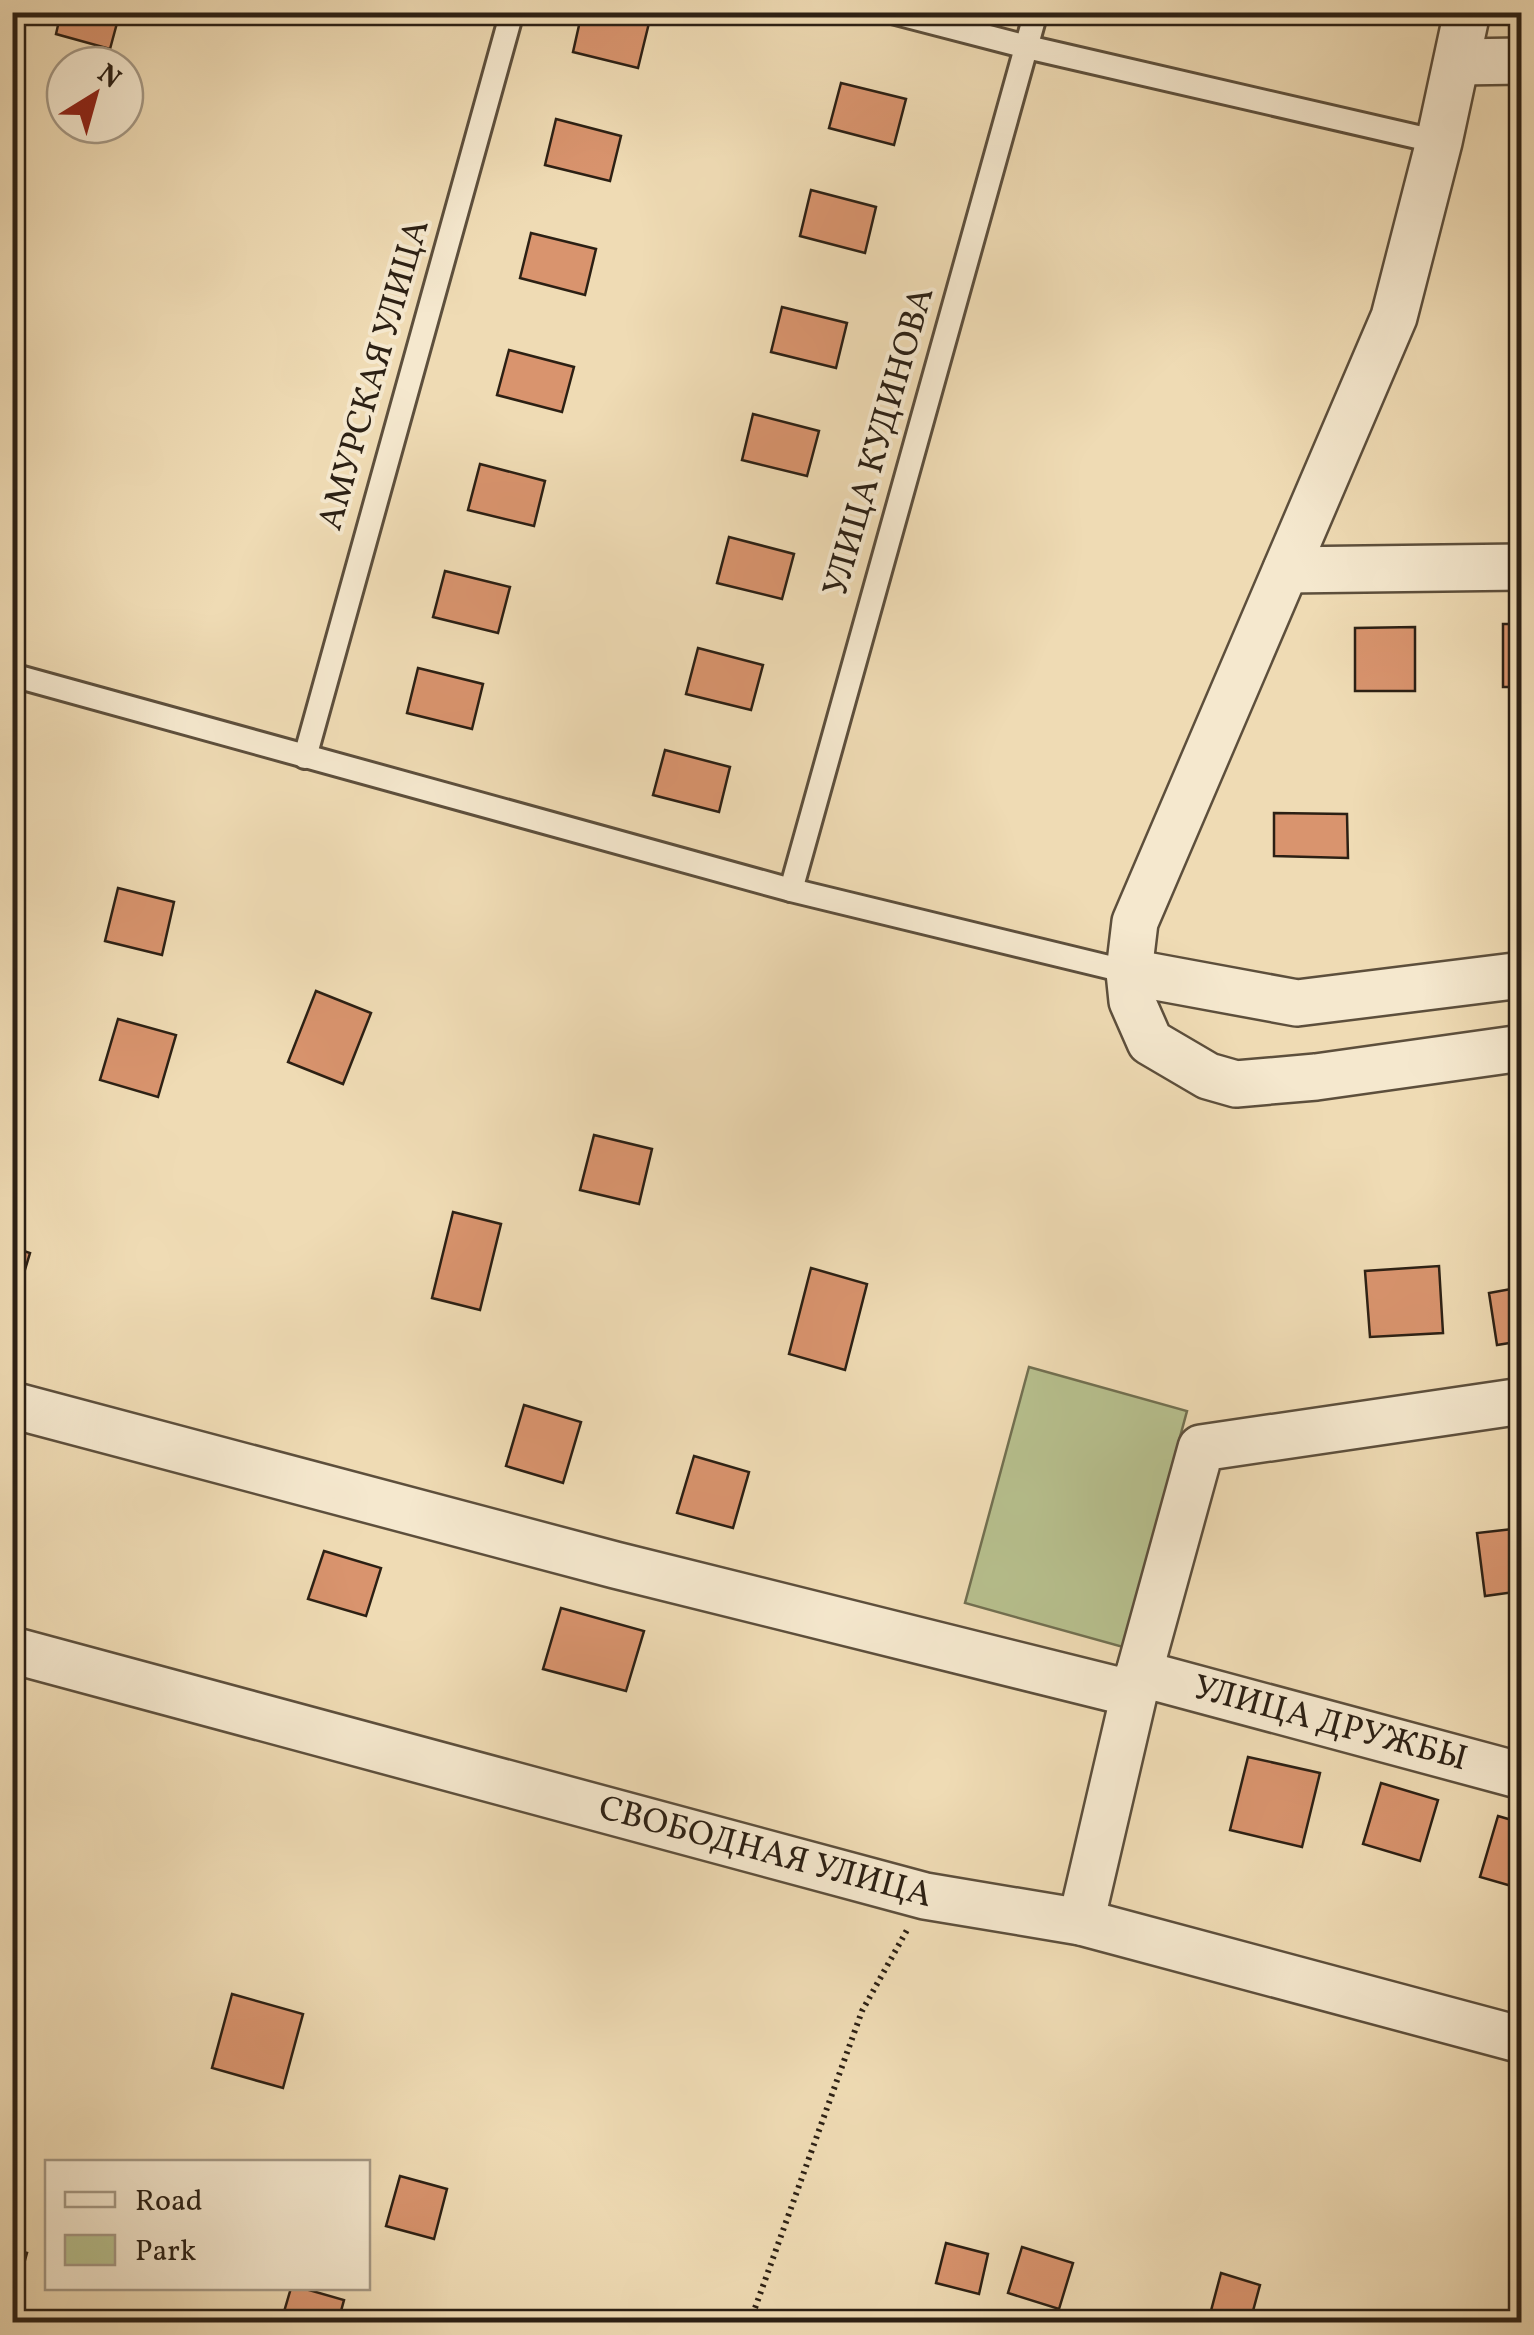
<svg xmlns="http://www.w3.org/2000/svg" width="1534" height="2335" font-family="Vollkorn,serif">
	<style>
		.green { fill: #b7c08e; stroke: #727051; stroke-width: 2.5 }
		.building { fill: #d9946e; stroke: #2c2014; stroke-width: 2.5 }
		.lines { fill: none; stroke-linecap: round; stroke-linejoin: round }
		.lane-casing { stroke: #5d4f3c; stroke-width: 28 }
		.street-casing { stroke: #5d4f3c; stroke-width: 50 }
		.path { stroke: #2c2014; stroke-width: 6; stroke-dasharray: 2.5 5; stroke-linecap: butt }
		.lane { stroke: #f5e8ce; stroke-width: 22 }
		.street { stroke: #f5e8ce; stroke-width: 45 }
		.labels { text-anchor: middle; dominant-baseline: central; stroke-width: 8; stroke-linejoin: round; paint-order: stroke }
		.street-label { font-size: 35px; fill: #2c2014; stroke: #f5e8ce }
	</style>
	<rect width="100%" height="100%" fill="#efdbb4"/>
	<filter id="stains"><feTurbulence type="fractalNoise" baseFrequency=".002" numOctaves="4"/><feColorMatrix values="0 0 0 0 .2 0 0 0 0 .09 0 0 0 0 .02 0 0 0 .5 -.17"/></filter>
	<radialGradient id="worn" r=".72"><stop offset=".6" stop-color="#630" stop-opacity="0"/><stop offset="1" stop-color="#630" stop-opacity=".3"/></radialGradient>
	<polygon class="green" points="1029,1367 1187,1411 1123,1647 965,1603"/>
	<g class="building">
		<polygon points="61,12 120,12 110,49 56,34"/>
		<polygon points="582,12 609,12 649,23 638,68 573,52"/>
		<polygon points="841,83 906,99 894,145 829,128"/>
		<polygon points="556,119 621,136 610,181 545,165"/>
		<polygon points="811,190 876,207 865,253 800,236"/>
		<polygon points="531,233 596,249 585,295 520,278"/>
		<polygon points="782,307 847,323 836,368 771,352"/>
		<polygon points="509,350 574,367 562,412 497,395"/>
		<polygon points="753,414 819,431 807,476 742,460"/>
		<polygon points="480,464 545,481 534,526 468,510"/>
		<polygon points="729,537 794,554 782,599 717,583"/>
		<polygon points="445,571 510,587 498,633 433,617"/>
		<rect x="1503" y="624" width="19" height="63"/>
		<polygon points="1415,627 1415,691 1355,691 1355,628"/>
		<polygon points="698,648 763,665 751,710 686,694"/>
		<polygon points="418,668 483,684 472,729 407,713"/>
		<polygon points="665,750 730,767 719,812 653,795"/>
		<polygon points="1274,813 1347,814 1348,858 1274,856"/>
		<polygon points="118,888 174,902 162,955 105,941"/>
		<polygon points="316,991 371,1013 343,1084 288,1062"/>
		<polygon points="118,1019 176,1035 158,1097 100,1080"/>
		<polygon points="594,1135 652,1149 639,1204 580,1190"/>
		<polygon points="453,1212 501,1224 480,1310 432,1298"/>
		<polygon points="12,1247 30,1253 12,1313"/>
		<polygon points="1439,1266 1443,1333 1370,1337 1365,1271"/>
		<polygon points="811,1268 867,1284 845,1370 789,1354"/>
		<polygon points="1522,1287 1522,1341 1497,1345 1489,1293"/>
		<polygon points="524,1405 581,1422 563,1483 506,1466"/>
		<polygon points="694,1456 749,1472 733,1528 677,1513"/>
		<polygon points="1522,1528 1522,1591 1485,1596 1477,1533"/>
		<polygon points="324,1551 381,1568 366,1616 308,1599"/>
		<polygon points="561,1608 644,1631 626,1691 543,1669"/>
		<polygon points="1248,1757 1320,1773 1302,1847 1230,1830"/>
		<polygon points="1381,1783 1438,1800 1420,1861 1363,1844"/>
		<polygon points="1498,1816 1522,1823 1522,1889 1480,1877"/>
		<polygon points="232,1994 303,2014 283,2088 212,2068"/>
		<polygon points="400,2176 447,2189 434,2239 386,2226"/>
		<polygon points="946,2243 988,2254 979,2294 936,2283"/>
		<polygon points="1022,2247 1073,2263 1059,2309 1008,2293"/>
		<polygon points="12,2249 27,2253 13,2304 12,2304"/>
		<polygon points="1221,2273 1260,2285 1250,2322 1208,2322"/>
		<polygon points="291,2288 302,2288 344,2300 338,2322 281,2322"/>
	</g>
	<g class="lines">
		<defs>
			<g id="lane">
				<polyline points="892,12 1027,47 1439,142"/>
				<polyline points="12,675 791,890 1129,972"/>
				<polyline points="305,757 512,12"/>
				<polyline points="791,890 1036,12"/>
			</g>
			<g id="street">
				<polyline points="1467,12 1439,142 1394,317 1135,922 1129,972 1132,1001 1150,1042 1208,1076 1236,1084 1316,1077 1522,1048"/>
				<polyline points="1458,62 1522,61"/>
				<polyline points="1286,570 1522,567"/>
				<polyline points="1129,972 1297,1003 1522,975"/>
				<path id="s1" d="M12 1405 615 1565 1134 1694 1139 1673 1522 1776"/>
				<path id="s2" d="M12 1650 925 1896 1081 1922 1522 2040"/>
				<polyline points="1081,1922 1139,1673 1201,1448 1522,1401"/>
			</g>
		</defs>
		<use href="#lane" class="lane-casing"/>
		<use href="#street" class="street-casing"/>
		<polyline class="path" points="750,2322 862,2011 907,1930"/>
		<use href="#lane" class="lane"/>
		<use href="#street" class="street"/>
	</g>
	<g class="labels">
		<g class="street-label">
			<text transform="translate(375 375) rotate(-74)">АМУРСКАЯ УЛИЦА</text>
			<text transform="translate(880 442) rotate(-74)">УЛИЦА КУДИНОВА</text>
			<text stroke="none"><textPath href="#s1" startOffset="1378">УЛИЦА ДРУЖБЫ</textPath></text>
			<text stroke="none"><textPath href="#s2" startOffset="780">СВОБОДНАЯ УЛИЦА</textPath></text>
		</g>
	</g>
	<rect width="1534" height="2335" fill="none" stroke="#efdbb4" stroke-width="50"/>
	<rect x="15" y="15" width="1504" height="2305" fill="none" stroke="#2c2014" stroke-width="5"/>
	<rect x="25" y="25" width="1484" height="2285" fill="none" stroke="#2c2014" stroke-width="2.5"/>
	<rect x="45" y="2160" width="325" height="130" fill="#f5e8ce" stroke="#a59884" stroke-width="2.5"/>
	<rect x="65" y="2192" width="50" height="15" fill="#f5e8ce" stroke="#a59884" stroke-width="2.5"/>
	<text x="135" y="2210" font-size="30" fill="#2c2014">Road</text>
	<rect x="65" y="2235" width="50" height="30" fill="#b7c08e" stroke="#a59884" stroke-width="2.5"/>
	<text x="135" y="2260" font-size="30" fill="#2c2014">Park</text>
	<g transform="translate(95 95) rotate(37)"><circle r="48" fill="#f5e8ce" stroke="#a59884" stroke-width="2.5"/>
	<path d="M0-8L18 38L0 25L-18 38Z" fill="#8f2418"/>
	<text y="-15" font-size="28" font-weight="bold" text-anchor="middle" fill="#2c2014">N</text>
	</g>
	<rect width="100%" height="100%" filter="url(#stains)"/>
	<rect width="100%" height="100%" fill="url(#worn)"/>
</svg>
